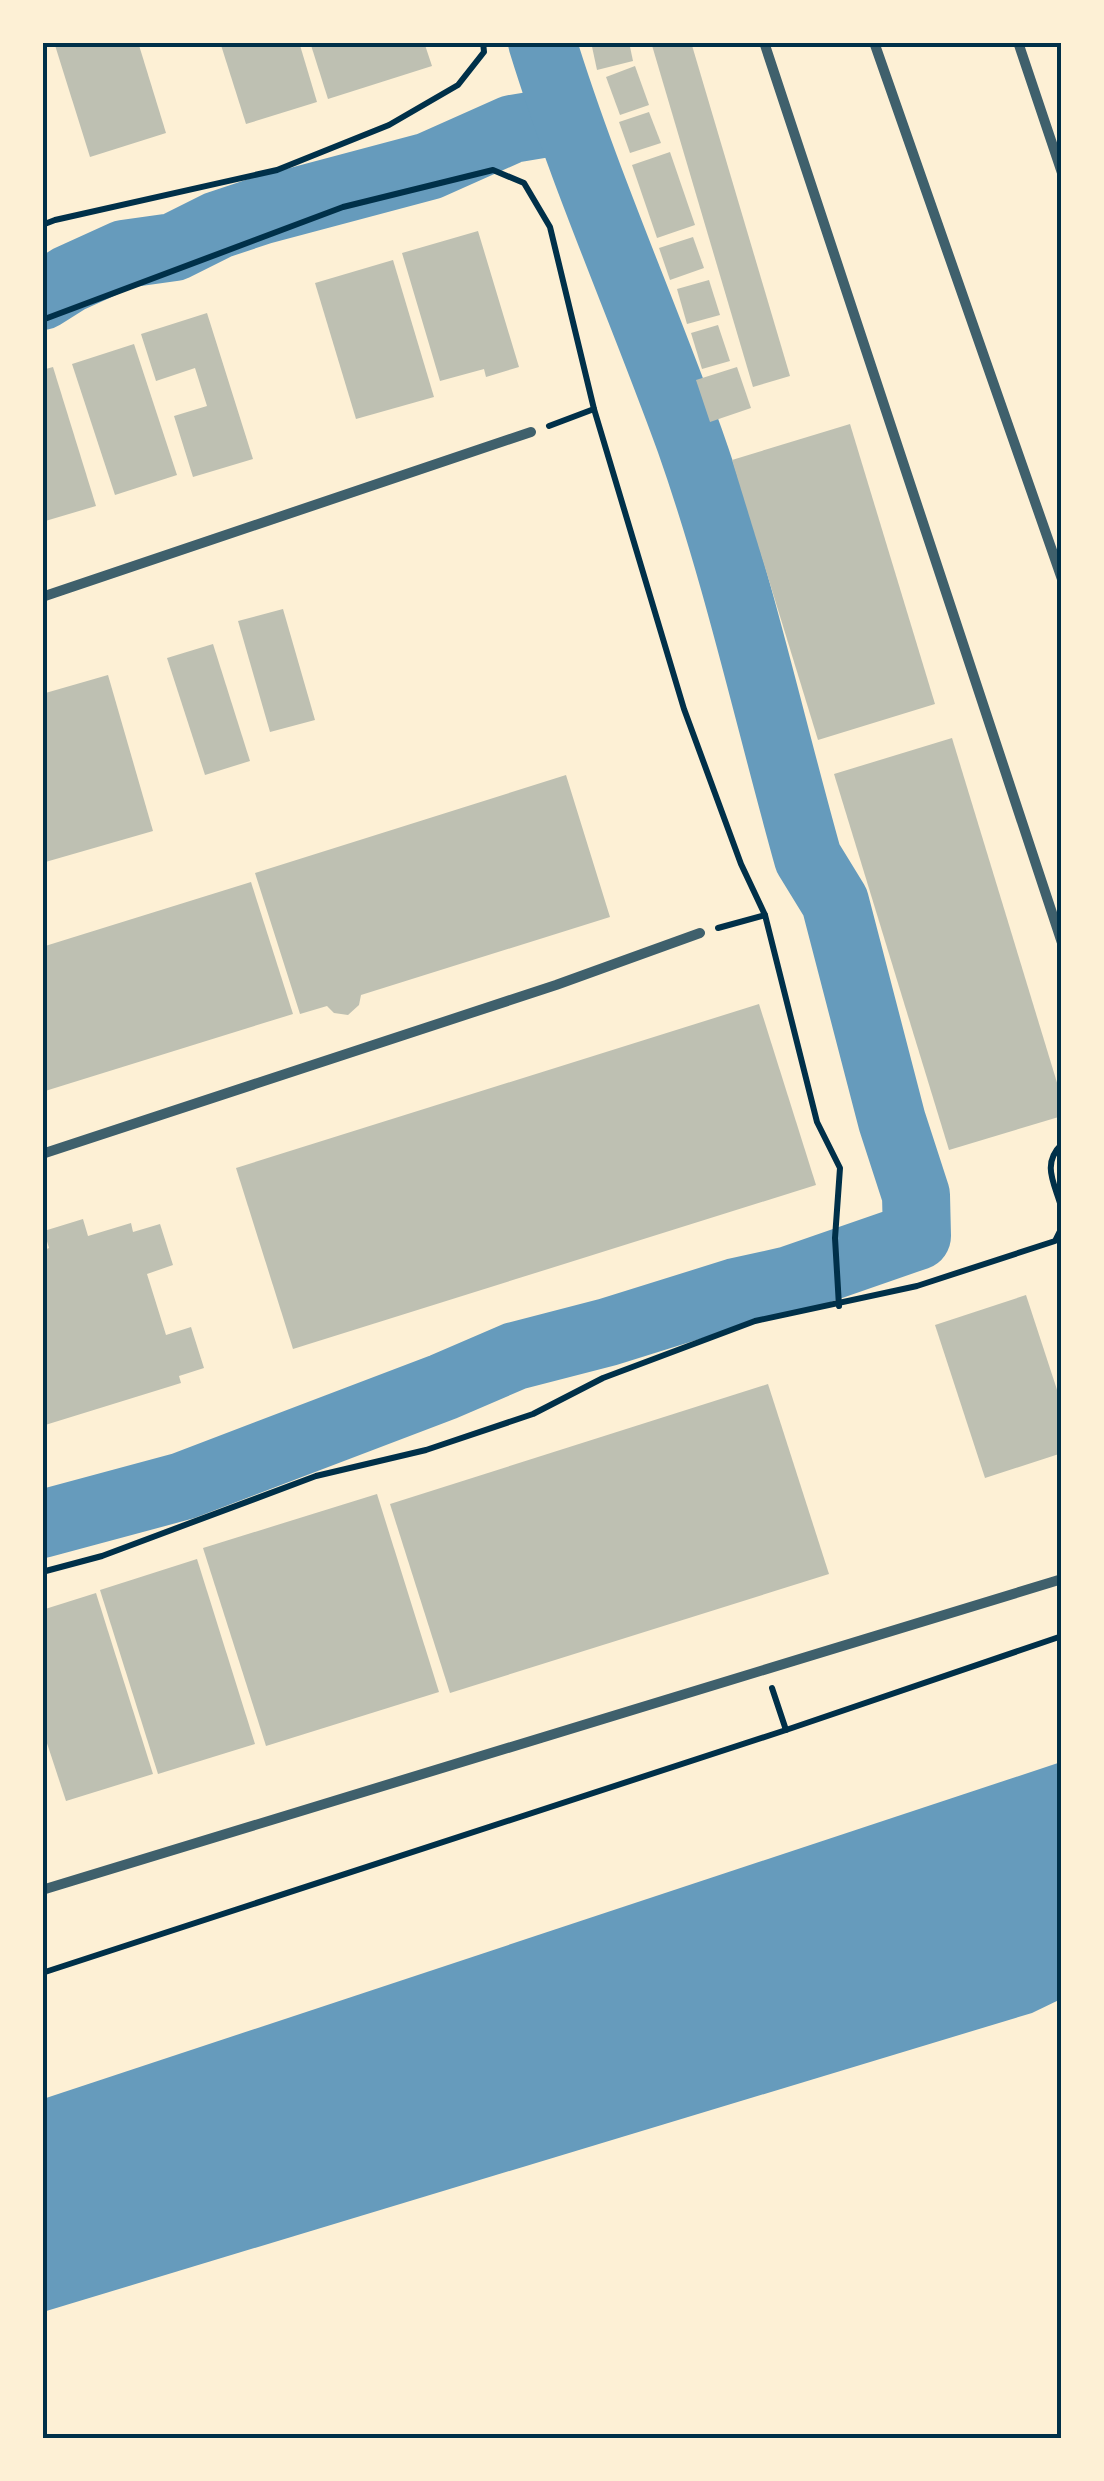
<svg xmlns="http://www.w3.org/2000/svg" width="1104" height="2481" font-family="'Sofia Sans Condensed',sans-serif">
	<style>
		.water { fill: #669bbc }
		.lines { fill: none; stroke-linecap: round; stroke-linejoin: round }
		.river { stroke: #669bbc; stroke-width: 68 }
		.building { fill: #bec0b2 }
		.path { stroke: #003049; stroke-width: 6 }
		.minor { stroke: #3f606c; stroke-width: 10 }
		.neatline { fill: none; stroke: #003049; stroke-width: 4 }
	</style>
	<rect width="100%" height="100%" fill="#fdf0d5"/>
	<polygon class="water" points="1061,1762 1061,1999 1032,2013 43,2312 43,2099"/>
	<g class="lines">
		<g class="river">
			<polyline points="42,296 69,279 124,254 174,247 218,225 260,211 429,166 512,129 566,120"/>
			<path d="M42 1524 183 1486 443 1387 515 1356 608 1332 736 1292 790 1280 917 1236 916 1195 892 1121 835 902 808 858C769 719 738 577 690 441 642 308 584 178 542 42"/>
		</g>
	</g>
	<g class="building">
		<polygon points="54,42 138,42 166,133 90,157"/>
		<polygon points="220,42 299,42 317,102 246,124"/>
		<polygon points="310,42 424,42 432,66 328,99"/>
		<polygon points="591,42 629,42 633,61 597,70"/>
		<polygon points="651,42 691,42 790,376 753,387"/>
		<polygon points="635,66 649,105 620,115 606,77"/>
		<polygon points="649,112 661,143 630,153 619,122"/>
		<polygon points="670,152 695,225 657,238 632,165"/>
		<polygon points="478,231 519,367 486,377 484,369 440,381 402,253"/>
		<polygon points="693,237 704,268 670,280 659,248"/>
		<polygon points="393,260 434,397 356,419 315,283"/>
		<polygon points="709,280 720,315 687,324 677,289"/>
		<polygon points="207,313 253,459 193,477 174,416 207,406 195,368 156,381 141,334"/>
		<polygon points="718,325 730,361 702,369 691,333"/>
		<polygon points="134,344 177,475 115,495 72,364"/>
		<polygon points="53,367 96,506 42,522 42,370"/>
		<polygon points="737,367 751,408 710,422 696,380"/>
		<polygon points="850,424 935,704 818,740 732,460"/>
		<polygon points="283,609 315,720 270,732 238,621"/>
		<polygon points="213,644 250,761 205,775 167,658"/>
		<polygon points="108,675 153,831 42,863 42,694"/>
		<polygon points="952,738 1062,1099 1062,1116 949,1150 834,774"/>
		<polygon points="566,775 610,917 361,995 359,1005 348,1015 334,1013 327,1006 300,1014 255,873"/>
		<polygon points="251,882 293,1014 42,1092 42,947"/>
		<polygon points="759,1004 816,1185 293,1349 236,1168"/>
		<polygon points="83,1219 88,1236 131,1223 133,1232 160,1224 173,1265 147,1274 166,1335 191,1327 204,1368 179,1376 181,1383 42,1426 42,1251 49,1248 44,1231"/>
		<polygon points="1026,1295 1062,1405 1062,1453 985,1478 935,1325"/>
		<polygon points="768,1384 829,1574 450,1693 390,1504"/>
		<polygon points="377,1494 439,1692 266,1746 203,1548"/>
		<polygon points="197,1559 255,1744 158,1774 100,1590"/>
		<polygon points="96,1593 153,1774 66,1801 42,1728 42,1610"/>
	</g>
	<g class="lines">
		<g class="path">
			<polyline points="42,225 55,220 277,170 389,125 458,85 484,52 483,42"/>
			<polyline points="42,320 343,207 493,170 524,183 550,227 594,409 684,709 741,864 765,915 817,1122 840,1168 835,1238 839,1306"/>
			<polyline points="549,426 594,409"/>
			<polyline points="718,928 765,915"/>
			<path d="M1062 1144C1040 1165 1056 1185 1062 1210"/>
			<polyline points="42,1572 102,1556 316,1476 426,1450 533,1414 603,1378 755,1321 917,1286 1055,1241 1062,1227"/>
			<polyline points="772,1688 786,1730"/>
			<polyline points="42,1973 786,1730 1062,1636"/>
		</g>
		<g class="minor">
			<polyline points="764,42 1062,943"/>
			<polyline points="874,42 1062,579"/>
			<polyline points="1018,42 1062,173"/>
			<polyline points="42,597 531,432"/>
			<polyline points="42,1154 556,985 700,933"/>
			<polyline points="42,1890 1062,1579"/>
		</g>
	</g>
	<rect width="1104" height="2481" fill="none" stroke="#fdf0d5" stroke-width="90"/>
	<rect x="45" y="45" width="1014" height="2391" class="neatline"/>
</svg>
